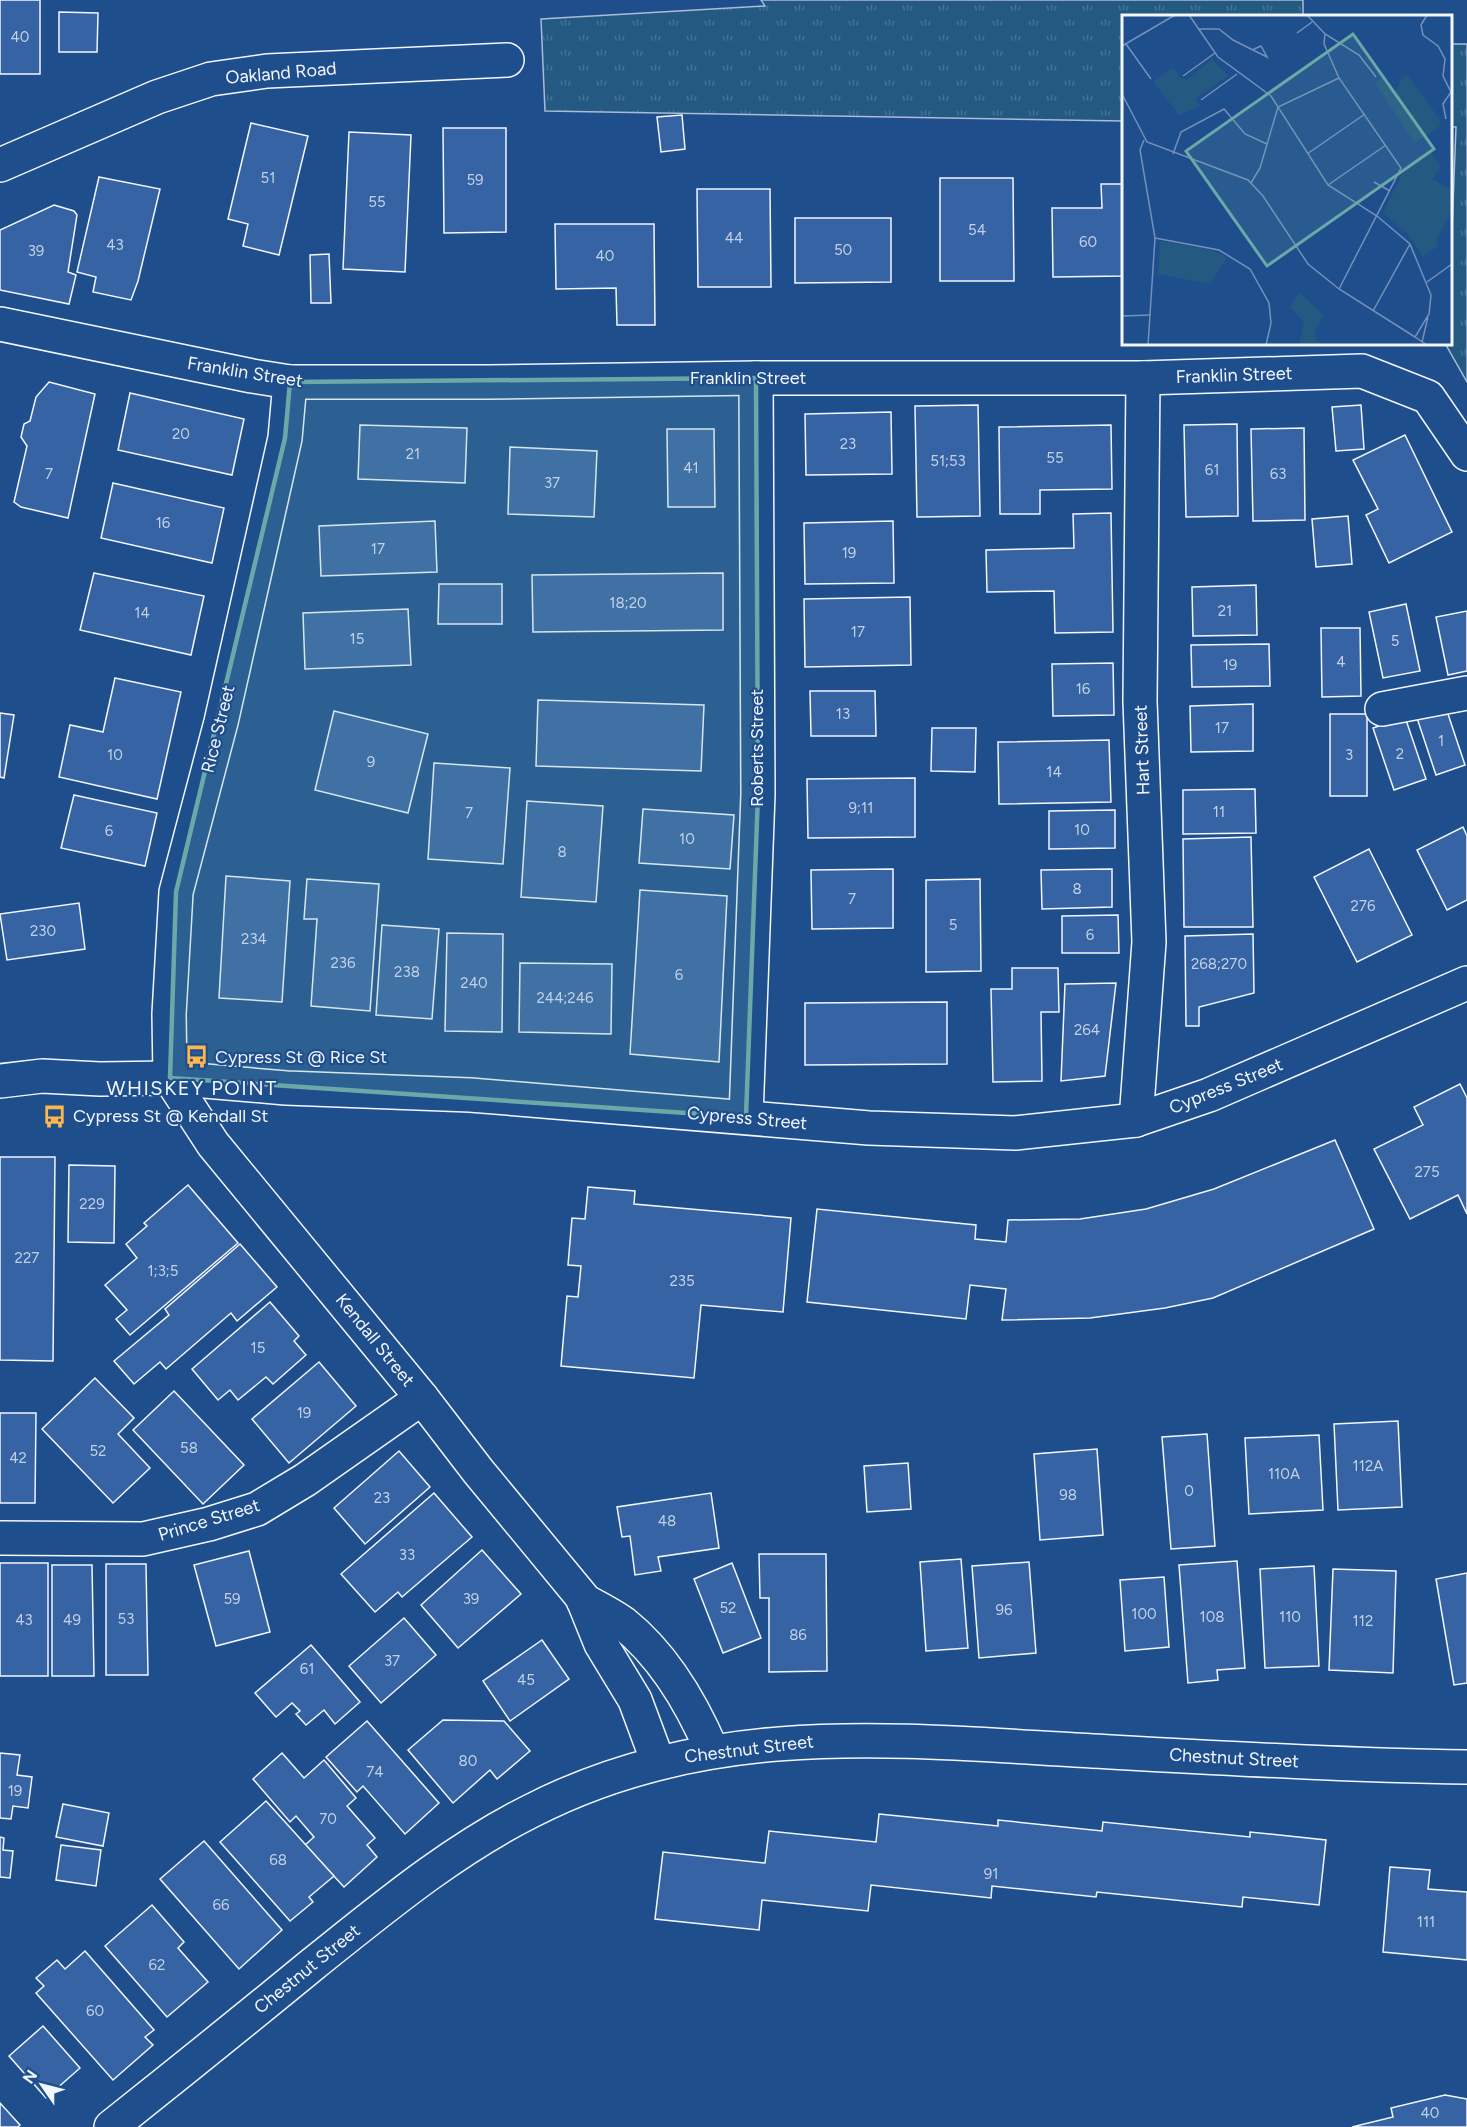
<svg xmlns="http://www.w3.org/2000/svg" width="1467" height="2127" font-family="Figtree,sans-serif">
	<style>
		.grass { fill: url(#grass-tufts); stroke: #a8bbd7; stroke-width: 1.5 }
		.building { fill: #3563a3; stroke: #f2f6ff; stroke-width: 1.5 }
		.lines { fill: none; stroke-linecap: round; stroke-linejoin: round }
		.minor-casing { stroke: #f2f6ff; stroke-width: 36 }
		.major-casing { stroke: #f2f6ff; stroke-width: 36 }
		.minor { stroke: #1f4e8c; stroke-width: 33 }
		.major { stroke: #1f4e8c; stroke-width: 33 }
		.marked { fill: #6aa9a8; fill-opacity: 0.2; stroke: #6aa9a8; stroke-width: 4.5; stroke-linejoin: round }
		.labels { text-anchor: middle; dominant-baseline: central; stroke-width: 4.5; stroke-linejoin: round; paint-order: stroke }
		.number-label { font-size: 15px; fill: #c3d1e8 }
		.street-label { font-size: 18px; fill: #f2f6ff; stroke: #1f4e8c }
		.poi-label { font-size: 18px; fill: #f2f6ff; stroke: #1f4e8c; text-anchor: start }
		.neighbourhood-label { font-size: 20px; letter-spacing: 1.5px; fill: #f2f6ff; stroke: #1f4e8c }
		.inset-road { fill: none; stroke: #7391ba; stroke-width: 1.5 }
		.view { fill: #6aa9a8; fill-opacity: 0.15; stroke: #6aa9a8; stroke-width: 3 }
		.inset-edge { fill: none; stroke: #f2f6ff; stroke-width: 3 }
	</style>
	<defs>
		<pattern id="grass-tufts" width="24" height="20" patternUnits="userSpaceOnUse" patternTransform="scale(1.5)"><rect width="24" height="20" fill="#245a82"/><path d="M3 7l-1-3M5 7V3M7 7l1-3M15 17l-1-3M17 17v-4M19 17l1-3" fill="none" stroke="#447295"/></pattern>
	</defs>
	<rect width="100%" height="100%" fill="#1f4e8c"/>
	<g class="grass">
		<polygon points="761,0 1303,0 1303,16 1124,16 1123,121 545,111 541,19 765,6"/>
		<polygon points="1451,44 1467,44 1467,382 1446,345 1450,344 1451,257 1456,127 1451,127"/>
	</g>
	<g class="building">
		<rect x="0" y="0" width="40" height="74"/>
		<polygon points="59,12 98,13 97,52 59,52"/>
		<polygon points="682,115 685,149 661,152 657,117"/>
		<polygon points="251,123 308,136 279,255 243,246 248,224 228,219"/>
		<polygon points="443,128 506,128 506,232 444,233"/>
		<polygon points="349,132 411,135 405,272 343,269"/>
		<polygon points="99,177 160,189 138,281 131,300 93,292 96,277 77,272"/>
		<polygon points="940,178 1013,178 1014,281 940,281"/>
		<polygon points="1101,184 1124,184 1124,276 1053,277 1052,208 1102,208"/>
		<polygon points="697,189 770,189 771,287 698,287"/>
		<polygon points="54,205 74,211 77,215 68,272 76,275 69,304 0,290 0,230"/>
		<polygon points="795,218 891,218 891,282 795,283"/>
		<polygon points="555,224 654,224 655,325 617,325 616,288 556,289"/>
		<polygon points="329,254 331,303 311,303 310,255"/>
		<polygon points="49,382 95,394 68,518 21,507 14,502 27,446 21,437 24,424 30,421 36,397"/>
		<polygon points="130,393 244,419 232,475 118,450"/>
		<polygon points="978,405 980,516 917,517 915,406"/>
		<polygon points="1361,405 1364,449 1336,451 1332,407"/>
		<polygon points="891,412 892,474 806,475 805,414"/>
		<polygon points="1237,424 1238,516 1186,517 1184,425"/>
		<polygon points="360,425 467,428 465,483 358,479"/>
		<polygon points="1111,425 1112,489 1040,490 1040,514 1000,514 999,427"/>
		<polygon points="1304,428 1305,520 1253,521 1251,429"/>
		<polygon points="667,429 714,429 715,507 668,507"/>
		<polygon points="1405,435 1452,532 1389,563 1366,515 1378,509 1353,460"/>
		<polygon points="510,447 597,451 594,517 508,514"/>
		<polygon points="113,483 224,508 212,563 101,538"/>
		<polygon points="1111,513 1113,632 1055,633 1054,591 987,592 986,550 1074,548 1073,514"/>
		<polygon points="1348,516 1352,564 1316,567 1312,519"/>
		<polygon points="435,521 437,572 321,576 319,526"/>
		<polygon points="893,521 894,583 805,584 804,523"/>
		<polygon points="94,573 204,596 191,655 80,630"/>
		<polygon points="723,573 723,630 533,632 532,575"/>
		<polygon points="439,584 502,584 502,624 438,624"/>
		<polygon points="1256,585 1257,635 1193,636 1192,587"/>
		<polygon points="910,597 911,665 805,667 804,599"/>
		<polygon points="1406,604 1420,671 1383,678 1369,612"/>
		<polygon points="408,609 411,665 305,669 303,613"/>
		<polygon points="1467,611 1467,671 1448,675 1436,617"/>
		<polygon points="1321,628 1360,628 1361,696 1322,697"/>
		<polygon points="1269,644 1270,686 1192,687 1191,645"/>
		<polygon points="1113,663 1114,715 1053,716 1052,664"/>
		<polygon points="115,678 181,692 157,799 59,777 70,725 103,732"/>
		<polygon points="810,691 875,691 876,736 811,736"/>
		<polygon points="538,700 704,705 701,771 536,766"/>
		<polygon points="1253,704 1253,751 1191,752 1190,706"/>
		<polygon points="1446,708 1465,765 1436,775 1417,718"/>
		<polygon points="334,711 428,734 408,813 315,790"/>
		<polygon points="0,713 14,715 4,778 0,777"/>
		<rect x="1330" y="714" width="37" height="82"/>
		<polygon points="1405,717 1426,779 1394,790 1373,728"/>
		<polygon points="932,728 976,728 975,772 931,771"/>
		<polygon points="1109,740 1111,802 999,804 998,742"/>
		<polygon points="434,763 510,768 503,864 428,859"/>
		<polygon points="915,778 915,837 808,838 807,779"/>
		<polygon points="1255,789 1256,833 1183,834 1183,790"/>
		<polygon points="74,795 157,813 145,866 61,848"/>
		<polygon points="527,801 603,806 596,902 521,897"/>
		<polygon points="643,809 734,815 730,869 639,863"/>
		<polygon points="1115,810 1115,848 1049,849 1049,811"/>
		<polygon points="1463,827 1467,836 1467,900 1447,910 1417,850"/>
		<polygon points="1251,837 1253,927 1184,927 1183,839"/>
		<polygon points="1369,849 1412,935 1357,962 1314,877"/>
		<polygon points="893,869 893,928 812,929 811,870"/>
		<polygon points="1112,869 1112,907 1042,909 1041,870"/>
		<polygon points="226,876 290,881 282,1002 219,998"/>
		<polygon points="307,879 379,884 370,1011 311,1006 317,919 304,919"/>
		<polygon points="980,879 981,971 926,972 926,880"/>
		<polygon points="640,890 727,896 719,1062 630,1054"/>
		<polygon points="79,903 85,949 7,960 0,914"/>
		<polygon points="1118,915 1119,953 1062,953 1062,916"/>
		<polygon points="382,925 439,929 432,1019 376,1015"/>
		<polygon points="447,933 503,934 502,1032 445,1031"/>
		<polygon points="1253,934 1254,993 1199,1007 1199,1026 1186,1026 1185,936"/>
		<polygon points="520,963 612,964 611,1034 519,1032"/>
		<polygon points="1012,968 1058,968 1059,1012 1041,1012 1042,1081 993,1082 991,989 1012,989"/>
		<polygon points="1116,983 1105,1076 1061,1081 1065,984"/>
		<polygon points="947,1002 947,1064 805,1065 805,1003"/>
		<polygon points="1460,1084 1467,1098 1467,1214 1458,1195 1410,1219 1374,1149 1423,1125 1414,1107"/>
		<polygon points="1335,1140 1374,1229 1213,1298 1165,1308 1090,1318 1002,1320 1006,1289 970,1285 966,1319 807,1302 817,1209 976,1225 975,1239 1006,1242 1008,1220 1080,1219 1146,1209 1214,1189"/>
		<polygon points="0,1157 55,1157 53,1361 0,1360"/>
		<polygon points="69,1165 115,1166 114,1243 68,1242"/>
		<polygon points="188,1185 238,1243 130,1335 116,1319 127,1310 105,1285 137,1258 126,1244 147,1226 144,1223"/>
		<polygon points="588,1187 635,1191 634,1204 791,1218 783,1312 701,1305 694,1378 561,1366 567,1296 578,1297 581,1266 568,1265 572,1218 585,1219"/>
		<polygon points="240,1244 277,1287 237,1321 231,1313 166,1369 160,1362 134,1384 114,1361 169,1315 165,1309"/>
		<polygon points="270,1302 299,1336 294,1341 306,1355 273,1384 266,1377 238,1400 230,1390 218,1400 192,1369"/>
		<polygon points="319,1362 356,1406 289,1463 252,1419"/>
		<polygon points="95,1378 134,1418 118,1434 150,1468 113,1503 42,1429"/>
		<polygon points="174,1391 244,1465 203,1504 133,1430"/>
		<polygon points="0,1413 36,1413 35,1503 0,1503"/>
		<polygon points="1398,1421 1402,1507 1338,1510 1334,1424"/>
		<polygon points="1207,1434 1215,1546 1171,1549 1162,1437"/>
		<polygon points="1319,1435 1323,1510 1249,1514 1245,1438"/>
		<polygon points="1097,1449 1103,1535 1040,1540 1034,1454"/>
		<polygon points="399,1451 430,1487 365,1544 334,1508"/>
		<polygon points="908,1463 911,1509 867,1512 864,1466"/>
		<polygon points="434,1493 472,1537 402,1597 398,1592 375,1612 341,1574"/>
		<polygon points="711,1493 719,1548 658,1557 661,1571 635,1575 630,1536 622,1537 617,1507"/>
		<polygon points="482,1550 521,1594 458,1648 421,1605"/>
		<polygon points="249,1551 270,1632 216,1646 194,1565"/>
		<polygon points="759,1554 826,1554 827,1671 769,1672 769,1598 760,1598"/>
		<polygon points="961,1559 968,1648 926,1651 920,1562"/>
		<polygon points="1237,1561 1245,1668 1217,1670 1218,1680 1188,1683 1179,1565"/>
		<polygon points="1029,1562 1036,1653 979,1658 972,1566"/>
		<rect x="0" y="1563" width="48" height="113"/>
		<polygon points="732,1563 761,1638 723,1653 694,1579"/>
		<polygon points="106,1564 146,1564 148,1675 106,1675"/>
		<polygon points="52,1565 92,1565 94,1676 52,1676"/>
		<polygon points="1314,1566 1319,1666 1265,1668 1260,1569"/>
		<polygon points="1333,1569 1396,1571 1393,1673 1329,1670"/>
		<polygon points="1467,1573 1467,1683 1454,1685 1436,1579"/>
		<polygon points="1164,1577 1169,1647 1125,1651 1120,1580"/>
		<polygon points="404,1618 436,1655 381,1703 349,1666"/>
		<polygon points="542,1640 569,1679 510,1721 483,1681"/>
		<polygon points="311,1645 360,1702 335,1724 324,1710 306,1725 296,1714 300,1711 292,1703 276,1717 255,1693"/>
		<polygon points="443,1720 504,1721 530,1751 497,1779 490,1770 453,1803 408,1750"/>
		<polygon points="367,1721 439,1803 405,1834 363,1786 357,1792 326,1757"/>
		<polygon points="0,1753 20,1755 17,1775 32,1777 28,1808 13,1806 11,1819 0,1818"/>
		<polygon points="282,1753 304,1778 324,1760 356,1798 347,1806 375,1838 367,1845 377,1857 344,1887 305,1845 314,1837 296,1816 290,1822 253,1779"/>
		<polygon points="266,1801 334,1876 309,1897 313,1902 290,1921 220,1842"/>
		<polygon points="63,1804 109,1813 103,1846 56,1837"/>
		<polygon points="879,1814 998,1826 998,1820 1102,1831 1103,1822 1250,1837 1250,1832 1326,1840 1319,1905 1243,1897 1242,1907 1097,1892 1096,1897 992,1886 991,1898 871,1885 868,1911 762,1900 759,1930 655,1919 663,1852 765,1863 769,1831 876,1842"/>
		<polygon points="0,1837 4,1838 3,1850 13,1851 10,1878 0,1877"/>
		<polygon points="204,1841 282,1930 239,1969 160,1879"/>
		<polygon points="61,1845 101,1850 96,1886 56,1880"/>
		<polygon points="1390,1867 1430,1870 1428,1889 1467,1892 1467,1960 1383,1952"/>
		<polygon points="152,1905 184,1942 178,1948 208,1982 167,2017 105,1946"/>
		<polygon points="85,1951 154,2030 145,2037 153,2045 113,2080 36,1993 44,1986 36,1978 57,1960 65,1969"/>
		<polygon points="43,2026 80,2068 46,2098 9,2056"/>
		<polygon points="1445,2095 1467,2099 1467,2127 1352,2127 1393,2117 1391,2108"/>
		<polygon points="0,2103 20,2125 18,2127 0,2127"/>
	</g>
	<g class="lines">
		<defs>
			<g id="minor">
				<polyline points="0,165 157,97 211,79 267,71 507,60"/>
				<polyline points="0,324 252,376 290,382 487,382 756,378 1143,378 1362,371 1428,397 1467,454"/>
				<polyline points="290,382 285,438 221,722 176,892 169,1014 170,1078 213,1144 422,1398 478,1471 582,1597 601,1644 635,1700 658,1762"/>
				<polyline points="1382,709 1467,693"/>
				<polyline points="746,1117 758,794 756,378"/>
				<polyline points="1136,1120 1149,942 1140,701 1143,378"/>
				<polyline points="0,1538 143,1539 209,1524 257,1509 305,1480 422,1398"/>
				<path d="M583 1600C596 1607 610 1614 623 1623 663 1655 692 1704 712 1751"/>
				<path d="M111 2127C179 2073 246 2019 313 1964 382 1909 451 1851 531 1811 706 1721 886 1739 1075 1750 1206 1757 1336 1765 1467 1767"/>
			</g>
			<polyline id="major" points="0,1081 42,1076 100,1079 170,1078 286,1088 470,1095 869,1128 1015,1133 1136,1120 1209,1095 1467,983"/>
		</defs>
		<use href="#minor" class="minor-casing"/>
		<use href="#major" class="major-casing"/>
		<use href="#minor" class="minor"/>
		<use href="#major" class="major"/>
	</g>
	<path class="marked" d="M756 378 758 794 746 1117 170 1078 176 892 285 438 290 382Z"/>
	<defs>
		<symbol id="bus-bare" viewBox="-9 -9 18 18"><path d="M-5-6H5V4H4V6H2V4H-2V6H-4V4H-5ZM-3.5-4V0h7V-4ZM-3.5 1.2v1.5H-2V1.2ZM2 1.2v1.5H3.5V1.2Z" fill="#ffb74d" stroke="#1f4e8c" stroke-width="2.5" paint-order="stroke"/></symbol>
	</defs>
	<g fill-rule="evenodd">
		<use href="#bus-bare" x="180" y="1040" width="33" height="33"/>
		<use href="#bus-bare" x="38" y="1100" width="33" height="33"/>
	</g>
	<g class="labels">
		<g class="number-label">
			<text x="20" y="37">40</text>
			<text x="268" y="178">51</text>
			<text x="475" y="180">59</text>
			<text x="377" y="202">55</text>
			<text x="977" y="230">54</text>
			<text x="734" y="238">44</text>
			<text x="1088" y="242">60</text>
			<text x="115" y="245">43</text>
			<text x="843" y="250">50</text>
			<text x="36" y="251">39</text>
			<text x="605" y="256">40</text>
			<text x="181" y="434">20</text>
			<text x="848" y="444">23</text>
			<text x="413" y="454">21</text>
			<text x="1055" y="458">55</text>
			<text x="948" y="461">51;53</text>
			<text x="691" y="468">41</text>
			<text x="1212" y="470">61</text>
			<text x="49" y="474">7</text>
			<text x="1278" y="474">63</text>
			<text x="552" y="483">37</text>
			<text x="163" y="523">16</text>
			<text x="378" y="549">17</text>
			<text x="849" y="553">19</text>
			<text x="628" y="603">18;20</text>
			<text x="1225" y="611">21</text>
			<text x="142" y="613">14</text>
			<text x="858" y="632">17</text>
			<text x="357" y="639">15</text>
			<text x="1395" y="641">5</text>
			<text x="1341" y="662">4</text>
			<text x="1230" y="665">19</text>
			<text x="1083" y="689">16</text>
			<text x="843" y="714">13</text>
			<text x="1222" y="728">17</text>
			<text x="1441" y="741">1</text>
			<text x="1400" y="754">2</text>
			<text x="115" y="755">10</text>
			<text x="1349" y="755">3</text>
			<text x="371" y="762">9</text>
			<text x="1054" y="772">14</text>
			<text x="861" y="808">9;11</text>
			<text x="1219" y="812">11</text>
			<text x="469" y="813">7</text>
			<text x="1082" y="830">10</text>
			<text x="109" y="831">6</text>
			<text x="687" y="839">10</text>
			<text x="562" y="852">8</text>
			<text x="1077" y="889">8</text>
			<text x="852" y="899">7</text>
			<text x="1363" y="906">276</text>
			<text x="953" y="925">5</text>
			<text x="43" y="931">230</text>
			<text x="1090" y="935">6</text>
			<text x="254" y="939">234</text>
			<text x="343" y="963">236</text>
			<text x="1219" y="964">268;270</text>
			<text x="407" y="972">238</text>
			<text x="679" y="975">6</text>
			<text x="474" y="983">240</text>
			<text x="565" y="998">244;246</text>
			<text x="1087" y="1030">264</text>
			<text x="1427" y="1172">275</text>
			<text x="92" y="1204">229</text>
			<text x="27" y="1258">227</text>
			<text x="163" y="1271">1;3;5</text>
			<text x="682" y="1281">235</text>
			<text x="258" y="1348">15</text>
			<text x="304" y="1413">19</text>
			<text x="189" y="1448">58</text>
			<text x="98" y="1451">52</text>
			<text x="18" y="1458">42</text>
			<text x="1368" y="1466">112A</text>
			<text x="1284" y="1474">110A</text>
			<text x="1189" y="1491">0</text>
			<text x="1068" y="1495">98</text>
			<text x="382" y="1498">23</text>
			<text x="667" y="1521">48</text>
			<text x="407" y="1555">33</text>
			<text x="232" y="1599">59</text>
			<text x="471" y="1599">39</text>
			<text x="728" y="1608">52</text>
			<text x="1004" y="1610">96</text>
			<text x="1144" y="1614">100</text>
			<text x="1212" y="1617">108</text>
			<text x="1290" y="1617">110</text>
			<text x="126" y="1619">53</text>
			<text x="24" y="1620">43</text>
			<text x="72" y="1620">49</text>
			<text x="1363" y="1621">112</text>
			<text x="798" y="1635">86</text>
			<text x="392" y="1661">37</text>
			<text x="307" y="1669">61</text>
			<text x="526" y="1680">45</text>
			<text x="468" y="1761">80</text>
			<text x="375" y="1772">74</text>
			<text x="15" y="1791">19</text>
			<text x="328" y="1819">70</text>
			<text x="278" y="1860">68</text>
			<text x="991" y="1874">91</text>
			<text x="221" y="1905">66</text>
			<text x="1426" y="1922">111</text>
			<text x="157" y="1965">62</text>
			<text x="95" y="2011">60</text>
			<text x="1430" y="2113">40</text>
		</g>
		<g class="street-label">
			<text transform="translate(281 73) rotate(-5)">Oakland Road</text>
			<text transform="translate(245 372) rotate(9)">Franklin Street</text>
			<text transform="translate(1234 375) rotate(-2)">Franklin Street</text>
			<text x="748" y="378">Franklin Street</text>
			<text transform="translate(218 729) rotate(-76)">Rice Street</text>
			<text transform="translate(757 748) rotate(-90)">Roberts Street</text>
			<text transform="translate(1142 750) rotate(-92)">Hart Street</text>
			<text transform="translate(1226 1086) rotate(-22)">Cypress Street</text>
			<text transform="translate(747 1118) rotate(5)">Cypress Street</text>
			<text transform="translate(375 1340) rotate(51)">Kendall Street</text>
			<text transform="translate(209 1520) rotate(-17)">Prince Street</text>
			<text transform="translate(749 1749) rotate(-7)">Chestnut Street</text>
			<text transform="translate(1234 1758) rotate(3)">Chestnut Street</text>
			<text transform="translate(307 1969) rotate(-39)">Chestnut Street</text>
		</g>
		<g class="poi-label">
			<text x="215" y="1057">Cypress St @ Rice St</text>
			<text x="73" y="1116">Cypress St @ Kendall St</text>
		</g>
		<g class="neighbourhood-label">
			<text x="192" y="1088">WHISKEY POINT</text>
		</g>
	</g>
	<g transform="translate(1122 15)">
		<rect width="330" height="330" fill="#1f4e8c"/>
		<path d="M90 44 106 61 73 84 78 91 57 100 31 67 51 52 59 63 65 65ZM285 60 319 106 317 112 293 128 253 68 260 63 273 79 279 64ZM307 135 319 152 310 164 330 175V197L316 221 315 232 301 241 285 218 261 198 284 152ZM38 226 89 235 105 242 88 269 36 259Z" fill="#245a82"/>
		<path d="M177 277 202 301 193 315 194 325 201 330H177L182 307 168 292Z" fill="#245a82"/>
		<path d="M319 170 330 176V190L313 179ZM272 192a9 9 0 1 1 18 0a9 9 0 1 1-18 0Z" fill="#245a82"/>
		<path class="inset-road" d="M67 0 96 42 149 81 206 170 255 201 288 229 309 280 307 299 293 322 305 330M185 0 203 19 237 40 254 62M305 0 299 10 301 20 316 31 323 44 321 61 329 77 321 89 324 104M76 14H97L111 25 145 42 139 31 130 35M175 18 190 7M203 19 202 29 217 63 279 153 217 274M4 29 29 64M0 31 53 0M61 61 93 38M0 79 25 127 126 165 141 181 186 249 217 274 293 322M79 85 115 59M22 125 18 135 33 223 26 330M51 139 59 117 102 94 123 119 145 129M185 139 243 99M252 167 268 176M129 168 138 153 156 92 217 63M206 170 264 130M33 223 97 235 128 254 147 288 149 308 144 330M305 267 330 249M251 296 288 229M0 301 29 300M300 327 306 302"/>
		<path class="view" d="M231 19 312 134 145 251 64 136Z"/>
		<rect width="330" height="330" class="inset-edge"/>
	</g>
	<g transform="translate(42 2085) rotate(305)" stroke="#1f4e8c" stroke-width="4.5" paint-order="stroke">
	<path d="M0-4.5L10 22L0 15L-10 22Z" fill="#f2f6ff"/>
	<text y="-9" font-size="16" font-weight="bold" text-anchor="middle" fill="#f2f6ff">N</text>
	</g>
</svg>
